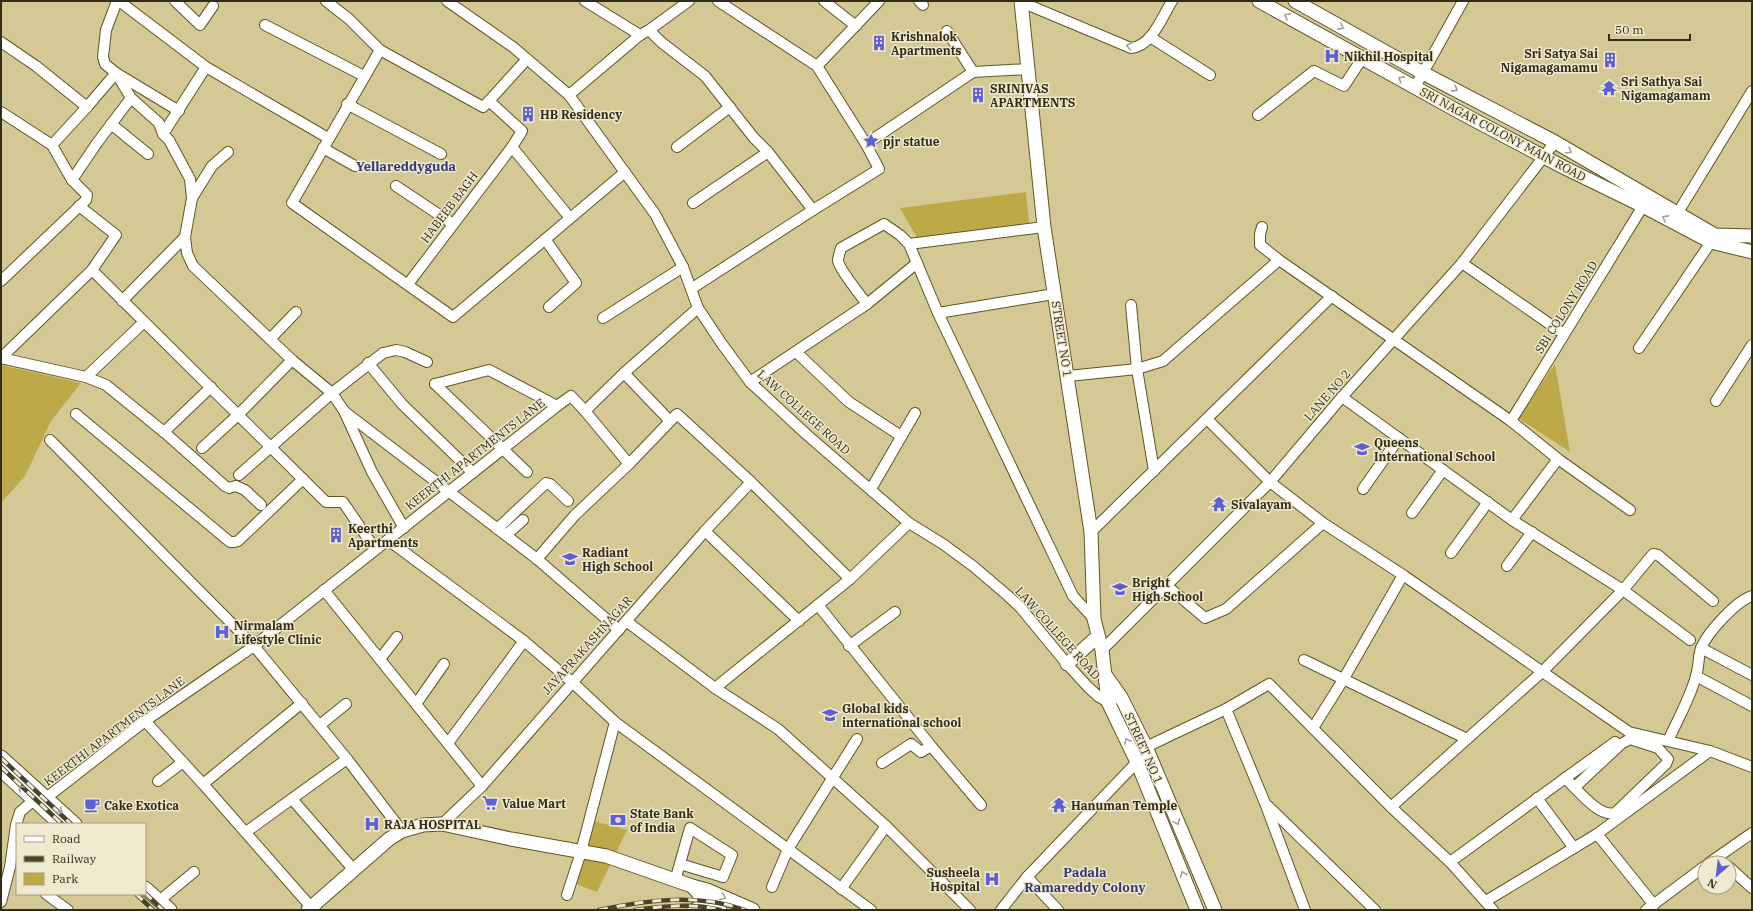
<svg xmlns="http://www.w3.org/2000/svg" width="1753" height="911" font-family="'IBM Plex Serif',serif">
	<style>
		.green { fill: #bea949 }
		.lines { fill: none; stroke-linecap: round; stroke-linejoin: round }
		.minor-casing { stroke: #605523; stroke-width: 12 }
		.major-casing { stroke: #605523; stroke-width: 15 }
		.minor { stroke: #fff; stroke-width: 10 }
		.major { stroke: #fff; stroke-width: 13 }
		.rail-casing { stroke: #494329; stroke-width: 4.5 }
		.rail { stroke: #efe9cf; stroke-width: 3; stroke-dasharray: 9; stroke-linecap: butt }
		.oneway { stroke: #a3a097 }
		.labels { text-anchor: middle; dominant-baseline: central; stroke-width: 3; stroke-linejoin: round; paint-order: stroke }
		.poi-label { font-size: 12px; font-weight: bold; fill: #322d18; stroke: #efe9cf; text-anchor: start }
		.street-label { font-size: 12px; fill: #322d18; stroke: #efe9cf }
		.neighbourhood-label { font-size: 13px; font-weight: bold; fill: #323772; stroke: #efe9cf }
	</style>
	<rect width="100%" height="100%" fill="#d4c994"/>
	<g class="green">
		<polygon points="1026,192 1029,223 919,241 900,208"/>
		<polygon points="1555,364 1570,452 1518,418"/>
		<polygon points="1,365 81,383 51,421 25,476 1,503"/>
		<polygon points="594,821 627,830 597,892 576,884"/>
	</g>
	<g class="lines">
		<defs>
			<g id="minor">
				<polyline points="117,1 106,30 103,57 105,64 116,73 131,98 159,123 163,134 169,140 190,179 192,198 185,237 187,253 193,266 292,360 332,393 344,411 372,472 404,528"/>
				<polyline points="119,1 206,67 328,138"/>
				<polyline points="175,1 200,25 213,6"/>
				<polyline points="326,1 349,19 380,50 483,107 489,101 522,131 512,147 570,218"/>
				<polyline points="447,1 513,47 569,95 655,214 683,267 698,308 722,344 750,382 806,434 909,523 943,544 973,566 1007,595 1020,607 1067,664 1088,687 1099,697 1108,702 1112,701"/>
				<polyline points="585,1 640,35"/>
				<polyline points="824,1 856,26"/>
				<polyline points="919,1 923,5"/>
				<path d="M1021 2 1131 48C1152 46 1162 17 1172 1"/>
				<polyline points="265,25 364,76"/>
				<polyline points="649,30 661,42 705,76 754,138 768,152 813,210"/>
				<polyline points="947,31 973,72"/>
				<polyline points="1150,37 1210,75"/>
				<polyline points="1,42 36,66 87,107"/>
				<polyline points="380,50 292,203 453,317 625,172"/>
				<polyline points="817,66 879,1"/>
				<polyline points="1415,87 1463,1"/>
				<polyline points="569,95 640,35 649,30 689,1"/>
				<polyline points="489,101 527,59"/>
				<polyline points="347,104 441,154"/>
				<polyline points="1,112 52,145 72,180 87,195 86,200 1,281"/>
				<polyline points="1258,115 1314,71 1344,86 1363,57"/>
				<polyline points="111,124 148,154"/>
				<polyline points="163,134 206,67"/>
				<polyline points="866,144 973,72 1029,69"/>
				<polyline points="52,145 87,107 116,73 179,111"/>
				<polyline points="677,147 730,107"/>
				<polyline points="323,148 355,166"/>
				<polyline points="72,180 97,143 131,98"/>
				<polyline points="396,186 453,224"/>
				<polyline points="192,198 212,166 228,152"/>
				<polyline points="693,203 768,152"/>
				<polyline points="79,206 116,235 92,270"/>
				<polyline points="1677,214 1752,91"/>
				<polyline points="1262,227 1260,234 1260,245 1279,260 1511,421 1558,459 1630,510"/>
				<polyline points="545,239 576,283 549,307"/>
				<polyline points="909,244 1044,227"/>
				<polyline points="1462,263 1564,334"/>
				<polyline points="408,284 512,147"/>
				<polyline points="691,289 813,210 879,169 866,144 817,66 718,1"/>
				<polyline points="122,301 185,237"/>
				<path d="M867 304C860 295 840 270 838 261 838 257 840 252 841 248L884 224 900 235 909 244 938 313 1073 596 1094 619"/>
				<polyline points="1131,305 1137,369 1154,471"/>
				<polyline points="938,313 1054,294"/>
				<polyline points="603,318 683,267"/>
				<polyline points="270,339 296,312"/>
				<polyline points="1639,348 1711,242"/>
				<polyline points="796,352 849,402 901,436"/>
				<polyline points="1,358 92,270 326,502 343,502 375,549"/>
				<polyline points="1,358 86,377 106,385 164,432 225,486 229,488 236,486 245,490 261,505"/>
				<polyline points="368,363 402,404 473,473"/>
				<polyline points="624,373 670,421"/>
				<polyline points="1068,376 1137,369 1163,361 1279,260"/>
				<polyline points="86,377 144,322"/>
				<polyline points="750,382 867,304 917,263"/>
				<polyline points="435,384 489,370 557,406 571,396 585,411 629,464"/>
				<polyline points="435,384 527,472"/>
				<polyline points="1342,397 1512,520 1623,590 1690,640"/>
				<polyline points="1716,401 1752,345"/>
				<polyline points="585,411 624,373 698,308"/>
				<polyline points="345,412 537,559 619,630"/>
				<polyline points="76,414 230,542 234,542 238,541 303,479"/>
				<polyline points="1207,419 1270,482 1323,523 1403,575 1629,732 1710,751 1752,767"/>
				<polyline points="1511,421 1643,206"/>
				<polyline points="164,432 211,387"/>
				<polyline points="50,440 254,646 347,759 402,831"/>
				<polyline points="202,448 238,415 292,360"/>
				<polyline points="239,475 332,393 383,353 396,350 405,352 427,362"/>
				<polyline points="871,489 915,413"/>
				<polyline points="1363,489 1399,438"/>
				<polyline points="1412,513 1443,470"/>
				<polyline points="1512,520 1558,459"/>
				<polyline points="497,529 546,483 550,484 568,501"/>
				<polyline points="705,531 799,621"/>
				<polyline points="1091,532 1332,296"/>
				<polyline points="506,535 523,520"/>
				<polyline points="388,540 524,641 572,682 615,722 871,910"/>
				<polyline points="1451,553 1488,502"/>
				<polyline points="537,559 575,515 629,464 677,414 751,482 850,579"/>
				<polyline points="1507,566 1532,532"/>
				<polyline points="1166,585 1205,618 1226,609 1323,523"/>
				<polyline points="324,590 482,786"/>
				<polyline points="818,605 931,746 981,805"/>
				<polyline points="626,621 715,688 778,729 886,826 970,910"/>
				<polyline points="849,646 895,612"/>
				<polyline points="1701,648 1752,675"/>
				<polyline points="1102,650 1270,482 1342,397 1462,263 1555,142"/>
				<polyline points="380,659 397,637"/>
				<polyline points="1304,660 1467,739"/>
				<polyline points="1696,676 1752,706"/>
				<polyline points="715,688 850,579 909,523"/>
				<polyline points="416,704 444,664"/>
				<polyline points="1226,709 1265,803 1305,910"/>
				<polyline points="145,721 203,784 311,907"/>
				<polyline points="320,725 346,704"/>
				<polyline points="1313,728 1343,680 1403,575"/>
				<path d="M1668 741C1677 721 1691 696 1696 676 1699 667 1698 657 1701 648 1708 632 1736 601 1752 596"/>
				<polyline points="448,743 524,641"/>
				<polyline points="1146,747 1226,709 1269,684 1391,807 1450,862 1493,910"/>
				<polyline points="882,763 911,744 921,752 931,746"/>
				<path d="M1565 778C1576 788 1599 818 1615 813L1666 764 1668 759 1658 748 1630 739 1621 744 1575 787"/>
				<polyline points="158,781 183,762"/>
				<polyline points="203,784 302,703"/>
				<polyline points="1537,798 1574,848"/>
				<polyline points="292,799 353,869"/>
				<polyline points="1268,806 1375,910"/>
				<polyline points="1391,807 1542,672 1623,590 1653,554 1658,555 1713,601"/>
				<polyline points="442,824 482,786 705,531 751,482"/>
				<polyline points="246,832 347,759"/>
				<polyline points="1597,834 1654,905"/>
				<polyline points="1450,862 1615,742"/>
				<polyline points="1709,863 1752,833"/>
				<polyline points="1729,867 1752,888"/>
				<polyline points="1027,877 1058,910"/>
				<polyline points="675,881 690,828 732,855 723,877 680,864"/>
				<polyline points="772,887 788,849 857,739"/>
				<polyline points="841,889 886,826"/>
				<polyline points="46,894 68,910"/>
				<polyline points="567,895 581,852 615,722"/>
				<polyline points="159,901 194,872"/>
				<polyline points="1486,901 1597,834 1710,751"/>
				<polyline points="1,902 10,867 16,825 20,812 34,800 46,798 145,721 254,646 557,406"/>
				<polyline points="692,910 705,901"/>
				<polyline points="1001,910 1027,877 1137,762 1148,756"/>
				<polyline points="1646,910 1705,866"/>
			</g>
			<g id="major">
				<polyline points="1021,1 1044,227 1091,532 1094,619 1102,650 1108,702 1137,762 1197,910"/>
				<polyline points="1259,1 1463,114 1565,168 1643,206 1711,242 1752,252"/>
				<polyline points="1295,1 1423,73 1555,142 1715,235 1752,236"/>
				<polyline points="1067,664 1098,636"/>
				<polyline points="1106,676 1121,697 1146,747 1215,910"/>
				<polyline points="1,757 75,824"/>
				<polyline points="1,770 60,824"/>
				<polyline points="692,886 705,901 720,910"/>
				<polyline points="145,888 170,910"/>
				<polyline points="308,910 389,839 402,831 423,825 442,824 511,839 606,856 692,886 707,890 753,910"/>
			</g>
		</defs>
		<use href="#minor" class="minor-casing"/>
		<use href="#major" class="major-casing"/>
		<use href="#minor" class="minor"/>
		<use href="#major" class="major"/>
		<defs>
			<g id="rail">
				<polyline points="1,758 71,824"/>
				<polyline points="1,767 62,824"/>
				<polyline points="145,893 163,910"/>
				<polyline points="136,894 153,910"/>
				<path d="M599 910C647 900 698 893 745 910"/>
				<path d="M635 910C663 906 693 903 720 910"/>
			</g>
		</defs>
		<use href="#rail" class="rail-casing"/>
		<use href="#rail" class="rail"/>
	</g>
	<defs><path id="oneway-chevron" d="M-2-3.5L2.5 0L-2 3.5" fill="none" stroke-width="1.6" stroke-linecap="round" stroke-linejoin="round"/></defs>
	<g class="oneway">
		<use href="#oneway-chevron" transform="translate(1287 16) rotate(-151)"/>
		<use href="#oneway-chevron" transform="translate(1341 27) rotate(29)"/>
		<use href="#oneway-chevron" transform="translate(1129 46) rotate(-170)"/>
		<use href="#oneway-chevron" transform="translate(1401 79) rotate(-151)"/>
		<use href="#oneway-chevron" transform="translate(1455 89) rotate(28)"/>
		<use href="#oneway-chevron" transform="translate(1569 151) rotate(31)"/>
		<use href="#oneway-chevron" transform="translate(1665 218) rotate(-151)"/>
		<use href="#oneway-chevron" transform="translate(1127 741) rotate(-116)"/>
		<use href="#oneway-chevron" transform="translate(21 788) rotate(-138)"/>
		<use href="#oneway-chevron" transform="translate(60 811) rotate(42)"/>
		<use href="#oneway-chevron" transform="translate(1177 822) rotate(66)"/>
		<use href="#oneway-chevron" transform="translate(1183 874) rotate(-112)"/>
		<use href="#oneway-chevron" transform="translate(723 897) rotate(23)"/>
	</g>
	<defs>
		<symbol id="building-bare" viewBox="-9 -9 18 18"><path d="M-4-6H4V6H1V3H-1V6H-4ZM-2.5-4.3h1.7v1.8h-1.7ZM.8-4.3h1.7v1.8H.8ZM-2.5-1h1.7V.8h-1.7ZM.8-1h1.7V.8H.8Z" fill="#5b60d7" stroke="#efe9cf" stroke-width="2.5" paint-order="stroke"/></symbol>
		<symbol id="hospital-bare" viewBox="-9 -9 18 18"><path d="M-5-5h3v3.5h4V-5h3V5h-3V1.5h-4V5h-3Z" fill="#5b60d7" stroke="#efe9cf" stroke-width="2.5" paint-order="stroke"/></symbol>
		<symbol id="temple-bare" viewBox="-9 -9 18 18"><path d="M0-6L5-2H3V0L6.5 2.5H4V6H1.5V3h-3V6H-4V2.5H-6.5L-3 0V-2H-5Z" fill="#5b60d7" stroke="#efe9cf" stroke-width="2.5" paint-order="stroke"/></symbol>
		<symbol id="sight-bare" viewBox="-9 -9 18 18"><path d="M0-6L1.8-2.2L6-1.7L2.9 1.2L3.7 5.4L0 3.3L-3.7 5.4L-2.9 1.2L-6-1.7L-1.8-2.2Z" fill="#5b60d7" stroke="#efe9cf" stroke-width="2.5" paint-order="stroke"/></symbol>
		<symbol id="school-bare" viewBox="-9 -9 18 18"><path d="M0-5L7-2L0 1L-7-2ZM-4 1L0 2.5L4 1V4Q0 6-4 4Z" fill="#5b60d7" stroke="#efe9cf" stroke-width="2.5" paint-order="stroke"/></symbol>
		<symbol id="university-bare" viewBox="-9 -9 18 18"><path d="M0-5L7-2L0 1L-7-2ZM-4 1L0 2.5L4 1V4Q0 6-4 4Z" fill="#5b60d7" stroke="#efe9cf" stroke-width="2.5" paint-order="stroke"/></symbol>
		<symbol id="supermarket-bare" viewBox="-9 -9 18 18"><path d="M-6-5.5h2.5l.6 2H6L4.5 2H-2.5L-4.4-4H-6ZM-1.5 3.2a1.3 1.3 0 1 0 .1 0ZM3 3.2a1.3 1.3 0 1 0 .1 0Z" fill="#5b60d7" stroke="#efe9cf" stroke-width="2.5" paint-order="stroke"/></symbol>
		<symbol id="cafe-bare" viewBox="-9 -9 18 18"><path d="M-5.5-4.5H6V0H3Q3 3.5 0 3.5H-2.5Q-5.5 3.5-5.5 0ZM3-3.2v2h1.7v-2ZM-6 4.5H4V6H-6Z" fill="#5b60d7" stroke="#efe9cf" stroke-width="2.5" paint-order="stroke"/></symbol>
		<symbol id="bank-bare" viewBox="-9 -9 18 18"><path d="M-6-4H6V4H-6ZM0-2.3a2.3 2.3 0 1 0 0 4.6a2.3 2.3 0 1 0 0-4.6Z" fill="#5b60d7" stroke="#efe9cf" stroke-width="2.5" paint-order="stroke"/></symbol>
	</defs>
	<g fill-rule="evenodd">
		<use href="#building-bare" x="868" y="32" width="22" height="22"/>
		<use href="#hospital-bare" x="1321" y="45" width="22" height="22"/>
		<use href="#building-bare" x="1599" y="49" width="22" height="22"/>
		<use href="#temple-bare" x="1598" y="77" width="22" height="22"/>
		<use href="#building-bare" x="967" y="84" width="22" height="22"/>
		<use href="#building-bare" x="517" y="103" width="22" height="22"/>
		<use href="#sight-bare" x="860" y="130" width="22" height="22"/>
		<use href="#school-bare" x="1351" y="438" width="22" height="22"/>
		<use href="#temple-bare" x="1208" y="493" width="22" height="22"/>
		<use href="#building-bare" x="325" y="524" width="22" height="22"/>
		<use href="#university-bare" x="559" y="548" width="22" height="22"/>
		<use href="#school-bare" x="1109" y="578" width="22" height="22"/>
		<use href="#hospital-bare" x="211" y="621" width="22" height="22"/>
		<use href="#university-bare" x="819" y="704" width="22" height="22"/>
		<use href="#supermarket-bare" x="479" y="792" width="22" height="22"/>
		<use href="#cafe-bare" x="81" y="794" width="22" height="22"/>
		<use href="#temple-bare" x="1048" y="794" width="22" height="22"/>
		<use href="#bank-bare" x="607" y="809" width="22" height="22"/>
		<use href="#hospital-bare" x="361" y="813" width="22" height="22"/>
		<use href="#hospital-bare" x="981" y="868" width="22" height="22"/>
	</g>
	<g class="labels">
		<g class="poi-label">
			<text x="891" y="36">Krishnalok<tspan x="891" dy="14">Apartments</tspan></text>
			<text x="1598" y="53" text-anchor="end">Sri Satya Sai<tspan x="1598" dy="14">Nigamagamamu</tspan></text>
			<text x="1344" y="56">Nikhil Hospital</text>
			<text x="1621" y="81">Sri Sathya Sai<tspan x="1621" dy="14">Nigamagamam</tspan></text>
			<text x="990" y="88">SRINIVAS<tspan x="990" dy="14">APARTMENTS</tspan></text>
			<text x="540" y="114">HB Residency</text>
			<text x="883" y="141">pjr statue</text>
			<text x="1374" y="442">Queens<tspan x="1374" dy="14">International School</tspan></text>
			<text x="1231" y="504">Sivalayam</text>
			<text x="348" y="528">Keerthi<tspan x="348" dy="14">Apartments</tspan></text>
			<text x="582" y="552">Radiant<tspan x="582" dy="14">High School</tspan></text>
			<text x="1132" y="582">Bright<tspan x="1132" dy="14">High School</tspan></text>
			<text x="234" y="625">Nirmalam<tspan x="234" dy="14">Lifestyle Clinic</tspan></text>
			<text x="842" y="708">Global kids<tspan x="842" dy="14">international school</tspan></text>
			<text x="502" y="803">Value Mart</text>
			<text x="104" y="805">Cake Exotica</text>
			<text x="1071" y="805">Hanuman Temple</text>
			<text x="630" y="813">State Bank<tspan x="630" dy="14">of India</tspan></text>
			<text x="384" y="824">RAJA HOSPITAL</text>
			<text x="980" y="872" text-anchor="end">Susheela<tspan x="980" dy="14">Hospital</tspan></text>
		</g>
		<g class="street-label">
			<text transform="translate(1503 134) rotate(28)">SRI NAGAR COLONY MAIN ROAD</text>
			<text transform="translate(449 207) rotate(-53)">HABEEB BAGH</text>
			<text transform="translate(1566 307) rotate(-58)">SBI COLONY ROAD</text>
			<text transform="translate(1062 339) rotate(81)">STREET NO 1</text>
			<text transform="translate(1327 395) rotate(-49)">LANE NO 2</text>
			<text transform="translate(804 412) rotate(42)">LAW COLLEGE ROAD</text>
			<text transform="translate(475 454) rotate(-38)">KEERTHI APARTMENTS LANE</text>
			<text transform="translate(1058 633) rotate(48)">LAW COLLEGE ROAD</text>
			<text transform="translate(587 645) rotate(-48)">JAYAPRAKASHNAGAR</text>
			<text transform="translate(114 731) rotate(-37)">KEERTHI APARTMENTS LANE</text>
			<text transform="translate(1144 748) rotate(66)">STREET NO 1</text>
		</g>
		<g class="neighbourhood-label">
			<text x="406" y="166">Yellareddyguda</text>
			<text x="1085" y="872">Padala<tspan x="1085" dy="15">Ramareddy Colony</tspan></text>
		</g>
	</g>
	<rect width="1753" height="911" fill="none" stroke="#322d18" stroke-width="4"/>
	<rect x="16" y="823" width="130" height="72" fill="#efe9cf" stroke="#a39e86"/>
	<rect x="24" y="836" width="20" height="6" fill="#ffffff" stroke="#a39e86"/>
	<text x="52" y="843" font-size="12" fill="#322d18">Road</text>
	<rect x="24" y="856" width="20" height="6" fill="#494329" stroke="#a39e86"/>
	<text x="52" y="863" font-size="12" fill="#322d18">Railway</text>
	<rect x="24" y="873" width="20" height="12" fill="#bea949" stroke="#a39e86"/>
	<text x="52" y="883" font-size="12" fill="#322d18">Park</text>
	<g transform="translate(1717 875) rotate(208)"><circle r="19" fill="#efe9cf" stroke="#a39e86"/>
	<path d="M0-3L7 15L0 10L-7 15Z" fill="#5b60d7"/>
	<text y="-6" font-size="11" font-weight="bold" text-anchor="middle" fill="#322d18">N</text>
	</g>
	<path d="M1609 34v6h81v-6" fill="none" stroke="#322d18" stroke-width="2"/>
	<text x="1615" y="34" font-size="12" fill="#322d18" stroke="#efe9cf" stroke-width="3" paint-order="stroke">50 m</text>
</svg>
